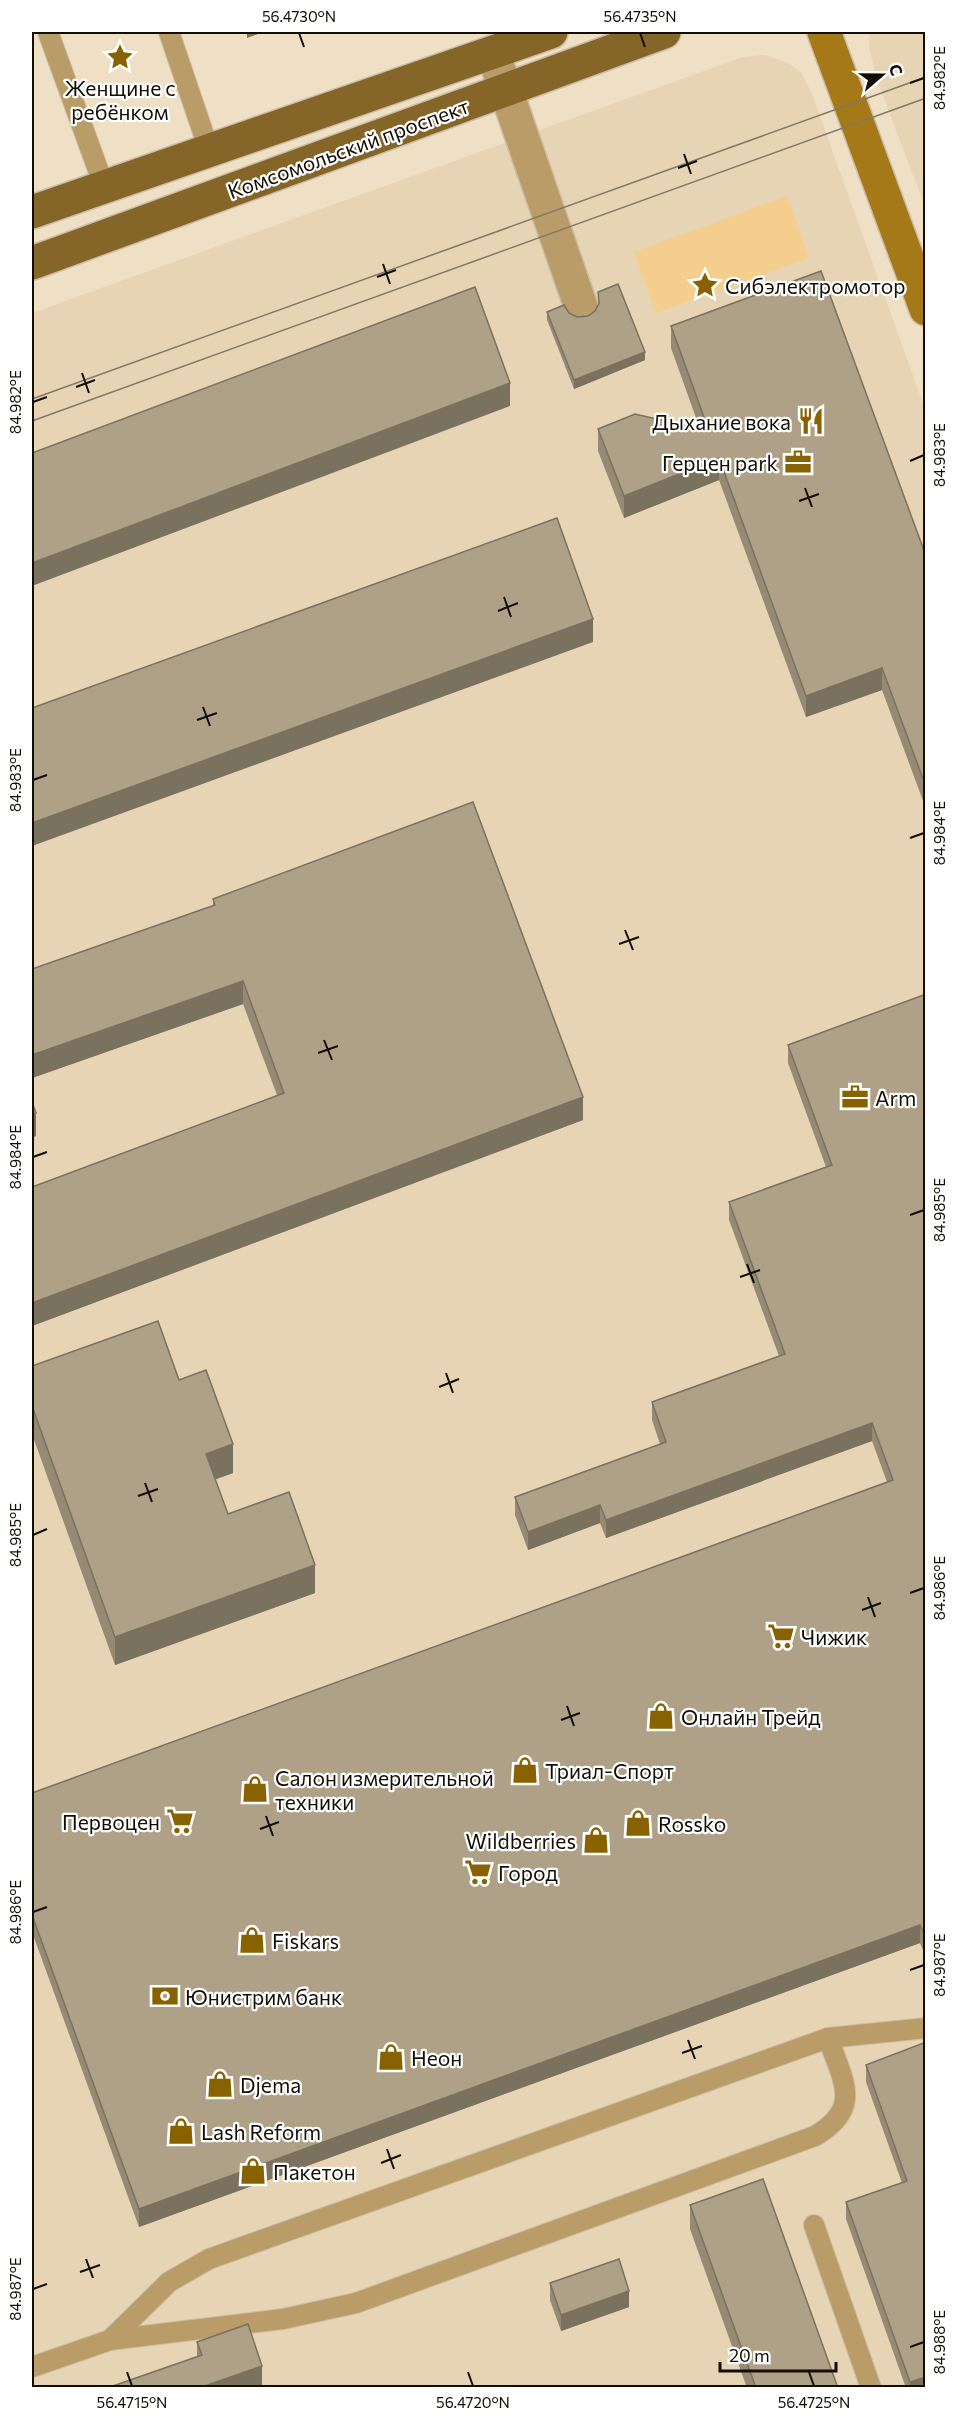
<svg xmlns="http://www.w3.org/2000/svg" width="957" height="2419" font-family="Commissioner,sans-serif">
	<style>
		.built { fill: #e7d4b4 }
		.green { fill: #f4ce8c }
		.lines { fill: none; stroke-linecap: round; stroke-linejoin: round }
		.lane-casing { stroke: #cbbda6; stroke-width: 22 }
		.street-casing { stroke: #cbbda6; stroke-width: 36 }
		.secondary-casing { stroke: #cbbda6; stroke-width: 36 }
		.primary-casing { stroke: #cbbda6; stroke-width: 36 }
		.lane { stroke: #b99c68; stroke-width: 20 }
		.street { stroke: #b99c68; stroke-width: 33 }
		.secondary { stroke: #a57818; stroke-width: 33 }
		.primary { stroke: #856528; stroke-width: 33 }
		.tram { stroke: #827866; stroke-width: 1.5 }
		.wall { fill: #968a75 }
		.shaded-wall { fill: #7a715f }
		.building { fill: #afa188; stroke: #7a715f; stroke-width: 1.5 }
		.ticks { fill: none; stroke: #120d05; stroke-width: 2 }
		.labels { text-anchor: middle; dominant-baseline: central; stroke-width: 4.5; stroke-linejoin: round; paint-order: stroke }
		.poi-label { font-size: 21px; fill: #120d05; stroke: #fff; text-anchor: start }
		.street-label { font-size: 21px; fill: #120d05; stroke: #fff }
		.neatline { fill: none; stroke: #120d05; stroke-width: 2 }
		.ticks-label { font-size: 15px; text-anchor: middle; fill: #120d05 }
	</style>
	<rect width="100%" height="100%" fill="#eedfc5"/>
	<g class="built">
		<polygon points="870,32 925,32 925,207 877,80 869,47"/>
		<polygon points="764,55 786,62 801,72 812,94 925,409 925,2387 32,2388 32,313 743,57"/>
	</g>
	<polygon class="green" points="787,196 809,258 656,313 634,252"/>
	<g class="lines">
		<defs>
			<g id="lane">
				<polyline points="48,32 104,186"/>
				<polyline points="169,32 209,150"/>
				<polyline points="814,2225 871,2388"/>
				<polyline points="110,2340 169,2282 209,2259 828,2038 926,2028"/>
				<path d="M32 2367 110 2340 283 2319 356 2303 815 2136C863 2108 843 2081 828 2038"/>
			</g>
			<polyline id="street" points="493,53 581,307"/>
			<polyline id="secondary" points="824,32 926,309"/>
			<g id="primary">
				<polyline points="32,212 551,32"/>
				<polyline points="32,263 664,32"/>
			</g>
		</defs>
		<use href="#lane" class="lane-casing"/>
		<use href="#street" class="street-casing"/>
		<use href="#secondary" class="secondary-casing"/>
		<use href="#primary" class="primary-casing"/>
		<use href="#lane" class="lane"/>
		<use href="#street" class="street"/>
		<use href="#secondary" class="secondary"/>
		<use href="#primary" class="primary"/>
		<g class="tram">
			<polyline points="32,399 926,77"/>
			<polyline points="32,421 926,98"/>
		</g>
	</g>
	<g class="wall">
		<polygon points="598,292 645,360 574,389 547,320 547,312 569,313 577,317 588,316 595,311 599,304"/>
		<polygon points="671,326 926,556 926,809 882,690 806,717 719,480 624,518 598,451 598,429 700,429 671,348"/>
		<polygon points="213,899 583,1120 32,1326 32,1187 277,1095 243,1004 32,1078 32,969 213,906"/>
		<polygon points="926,994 926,1957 920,1943 139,2227 32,1932 32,1793 887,1482 872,1441 606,1538 600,1523 528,1550 515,1515 515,1497 660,1444 652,1420 652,1402 779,1356 729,1220 729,1202 826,1167 788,1063 788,1045"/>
		<polygon points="32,1366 179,1380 233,1473 215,1479 228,1514 315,1593 115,1665 32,1434"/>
		<polygon points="926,2042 926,2388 906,2388 846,2219 846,2202 902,2183 866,2082 866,2065"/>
		<polygon points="690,2205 838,2388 747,2388 690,2229"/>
		<polygon points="550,2283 629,2307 561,2331 550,2300"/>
		<polygon points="197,2342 262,2388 197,2357"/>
	</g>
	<g class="shaded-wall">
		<polygon points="247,32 263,32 247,38"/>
		<polygon points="645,352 645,360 574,389 574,380"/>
		<polygon points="510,383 510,406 32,586 32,563"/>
		<polygon points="719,458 719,480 624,518 624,496"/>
		<polygon points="593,619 593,642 32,846 32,823"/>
		<polygon points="882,668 882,690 806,717 806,696"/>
		<polygon points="243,981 243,1004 32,1078 32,1055"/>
		<polygon points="583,1097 583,1120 32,1326 32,1303"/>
		<polygon points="36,1113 36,1136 32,1138 32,1114"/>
		<polygon points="872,1423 872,1441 606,1538 606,1520"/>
		<polygon points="233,1444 233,1473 206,1483 206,1454"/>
		<polygon points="600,1505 600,1523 528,1550 528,1532"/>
		<polygon points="315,1565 315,1593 115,1665 115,1637"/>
		<polygon points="920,1925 920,1943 139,2227 139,2209"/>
		<polygon points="629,2291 629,2307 561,2331 561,2315"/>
		<polygon points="262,2366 262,2388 199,2388"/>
		<polygon points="926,2377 926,2388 910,2388 910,2382"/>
	</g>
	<g class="building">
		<polygon points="821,271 926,556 926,787 882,668 806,696 719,458 624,496 598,429 635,414 709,431 671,326"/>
		<polygon points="618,284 645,352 574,380 547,312 564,305 569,313 577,317 588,316 595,311 599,303 598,292"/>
		<polygon points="475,287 510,383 32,563 32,453"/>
		<polygon points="557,518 593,619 32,823 32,708"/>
		<polygon points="473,802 583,1097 32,1303 32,1187 284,1093 243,981 32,1055 32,969 215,905 213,899"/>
		<polygon points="926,994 926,1939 920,1925 139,2209 32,1915 32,1793 893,1480 872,1423 606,1520 600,1505 528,1532 515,1497 666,1442 652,1402 785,1354 729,1202 832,1165 788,1045"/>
		<polygon points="32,1102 36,1113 32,1114"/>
		<polygon points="158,1321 179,1380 206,1370 233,1444 206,1454 228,1514 289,1492 315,1565 115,1637 32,1406 32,1366"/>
		<polygon points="926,2042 926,2377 910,2382 846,2202 907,2181 866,2065"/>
		<polygon points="763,2179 838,2388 756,2388 690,2205"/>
		<polygon points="619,2259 629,2291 561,2315 550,2283"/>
		<polygon points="248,2324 262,2366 199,2388 107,2388 202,2355 197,2342"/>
	</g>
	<path class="ticks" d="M299 33 304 47M640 33 645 47M910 83 924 78M684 154 691 174M678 168 697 161M383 264 390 284M377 277 396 270M82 373 89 393M76 387 95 380M33 402 47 397M910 461 924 455M805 488 812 507M799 501 819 494M504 597 511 617M498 611 518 603M203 707 210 726M197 720 217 713M33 780 47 775M910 838 924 833M625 930 633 950M619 944 639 937M324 1040 332 1060M318 1053 338 1046M33 1157 47 1152M910 1215 924 1210M747 1264 754 1283M740 1277 760 1270M446 1373 453 1393M439 1387 459 1379M145 1483 152 1502M138 1496 158 1489M33 1535 47 1529M910 1593 924 1588M868 1597 875 1617M862 1610 881 1603M567 1706 574 1726M561 1720 580 1713M266 1816 273 1836M260 1829 279 1822M33 1912 47 1907M910 1970 924 1965M688 2040 695 2059M682 2053 702 2046M387 2149 394 2169M381 2163 401 2155M86 2259 93 2278M80 2272 100 2265M33 2289 47 2284M910 2347 924 2342M127 2372 132 2386M468 2372 473 2386M809 2372 814 2386"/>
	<defs>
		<symbol id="sight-bare" viewBox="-9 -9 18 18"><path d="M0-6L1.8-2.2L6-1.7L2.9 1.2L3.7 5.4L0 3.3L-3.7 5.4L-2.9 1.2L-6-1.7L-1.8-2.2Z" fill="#896200" stroke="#fff" stroke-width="2.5" paint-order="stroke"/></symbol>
		<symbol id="restaurant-bare" viewBox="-9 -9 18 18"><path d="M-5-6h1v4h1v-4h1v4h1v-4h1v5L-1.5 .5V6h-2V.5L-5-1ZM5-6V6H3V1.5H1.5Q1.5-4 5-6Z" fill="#896200" stroke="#fff" stroke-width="2.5" paint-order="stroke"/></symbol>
		<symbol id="office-bare" viewBox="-9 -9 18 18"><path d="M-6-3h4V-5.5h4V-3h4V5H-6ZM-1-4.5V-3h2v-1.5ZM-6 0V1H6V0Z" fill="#896200" stroke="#fff" stroke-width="2.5" paint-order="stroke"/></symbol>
		<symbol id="supermarket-bare" viewBox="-9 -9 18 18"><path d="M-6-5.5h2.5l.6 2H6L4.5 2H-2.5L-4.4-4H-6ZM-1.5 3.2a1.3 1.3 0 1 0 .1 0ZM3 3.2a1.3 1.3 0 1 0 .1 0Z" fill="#896200" stroke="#fff" stroke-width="2.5" paint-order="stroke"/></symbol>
		<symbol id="shop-bare" viewBox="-9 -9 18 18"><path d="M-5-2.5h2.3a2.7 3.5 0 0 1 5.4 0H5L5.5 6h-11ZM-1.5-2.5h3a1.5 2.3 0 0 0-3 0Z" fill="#896200" stroke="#fff" stroke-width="2.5" paint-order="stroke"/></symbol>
		<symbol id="bank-bare" viewBox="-9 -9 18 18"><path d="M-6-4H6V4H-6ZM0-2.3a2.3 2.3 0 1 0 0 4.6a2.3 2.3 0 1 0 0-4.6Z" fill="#896200" stroke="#fff" stroke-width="2.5" paint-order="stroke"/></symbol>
	</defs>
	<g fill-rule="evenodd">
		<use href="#sight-bare" x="101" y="38" width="38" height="38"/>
		<use href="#sight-bare" x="686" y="266" width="38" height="38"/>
		<use href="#restaurant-bare" x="792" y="402" width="38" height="38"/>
		<use href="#office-bare" x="779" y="443" width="38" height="38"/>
		<use href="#office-bare" x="836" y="1078" width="38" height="38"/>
		<use href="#supermarket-bare" x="762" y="1617" width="38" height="38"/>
		<use href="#shop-bare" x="642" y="1697" width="38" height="38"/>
		<use href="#shop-bare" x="506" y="1751" width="38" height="38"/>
		<use href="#shop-bare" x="236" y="1770" width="38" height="38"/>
		<use href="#supermarket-bare" x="161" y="1802" width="38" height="38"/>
		<use href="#shop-bare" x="619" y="1804" width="38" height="38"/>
		<use href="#shop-bare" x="577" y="1821" width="38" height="38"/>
		<use href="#supermarket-bare" x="459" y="1853" width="38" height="38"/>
		<use href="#shop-bare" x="233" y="1921" width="38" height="38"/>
		<use href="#bank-bare" x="146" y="1977" width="38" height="38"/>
		<use href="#shop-bare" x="372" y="2038" width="38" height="38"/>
		<use href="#shop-bare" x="201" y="2065" width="38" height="38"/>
		<use href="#shop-bare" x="162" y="2112" width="38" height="38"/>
		<use href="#shop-bare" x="234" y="2152" width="38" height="38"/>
	</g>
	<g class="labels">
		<g class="poi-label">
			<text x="120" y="87" text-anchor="middle">Женщине с<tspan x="120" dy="24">ребёнком</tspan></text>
			<text x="725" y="285">Сибэлектромотор</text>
			<text x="791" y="421" text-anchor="end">Дыхание вока</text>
			<text x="778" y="462" text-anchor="end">Герцен park</text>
			<text x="875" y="1097">Arm</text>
			<text x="801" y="1636">Чижик</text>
			<text x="681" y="1716">Онлайн Трейд</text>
			<text x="545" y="1770">Триал-Спорт</text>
			<text x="275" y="1777">Салон измерительной<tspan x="275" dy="24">техники</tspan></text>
			<text x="160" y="1821" text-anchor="end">Первоцен</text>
			<text x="658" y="1823">Rossko</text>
			<text x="576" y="1840" text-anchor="end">Wildberries</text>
			<text x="498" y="1872">Город</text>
			<text x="272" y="1940">Fiskars</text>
			<text x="185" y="1996">Юнистрим банк</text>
			<text x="411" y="2057">Неон</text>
			<text x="240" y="2084">Djema</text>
			<text x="201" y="2131">Lash Reform</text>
			<text x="273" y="2171">Пакетон</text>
		</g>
		<g class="street-label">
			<text transform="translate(348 148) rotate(-20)">Комсомольский проспект</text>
		</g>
	</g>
	<rect width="957" height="2419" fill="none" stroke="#ffffff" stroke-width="66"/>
	<g transform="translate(882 75) rotate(70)" stroke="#ffffff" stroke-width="4.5" paint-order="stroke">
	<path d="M0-4.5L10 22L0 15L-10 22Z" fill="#120d05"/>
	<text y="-9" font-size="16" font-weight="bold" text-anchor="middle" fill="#120d05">С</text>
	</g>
	<path d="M720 2362v9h116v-9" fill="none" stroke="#120d05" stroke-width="3"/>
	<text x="729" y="2362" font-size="18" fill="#120d05" stroke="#ffffff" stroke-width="4.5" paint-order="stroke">20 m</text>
	<rect x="33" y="33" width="891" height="2353" class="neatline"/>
	<g class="ticks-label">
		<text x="299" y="22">56.4730°N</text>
		<text x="640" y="22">56.4735°N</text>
		<text transform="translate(940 78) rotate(-90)" y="5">84.982°E</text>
		<text transform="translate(16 402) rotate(-90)" y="5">84.982°E</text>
		<text transform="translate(940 455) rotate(-90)" y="5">84.983°E</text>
		<text transform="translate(16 780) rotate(-90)" y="5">84.983°E</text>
		<text transform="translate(940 833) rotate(-90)" y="5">84.984°E</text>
		<text transform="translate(16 1157) rotate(-90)" y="5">84.984°E</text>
		<text transform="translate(940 1210) rotate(-90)" y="5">84.985°E</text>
		<text transform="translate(16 1535) rotate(-90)" y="5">84.985°E</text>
		<text transform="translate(940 1588) rotate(-90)" y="5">84.986°E</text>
		<text transform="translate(16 1912) rotate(-90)" y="5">84.986°E</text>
		<text transform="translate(940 1965) rotate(-90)" y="5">84.987°E</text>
		<text transform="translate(16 2289) rotate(-90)" y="5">84.987°E</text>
		<text transform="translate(940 2342) rotate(-90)" y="5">84.988°E</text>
		<text x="132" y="2408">56.4715°N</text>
		<text x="473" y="2408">56.4720°N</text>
		<text x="814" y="2408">56.4725°N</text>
	</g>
</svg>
